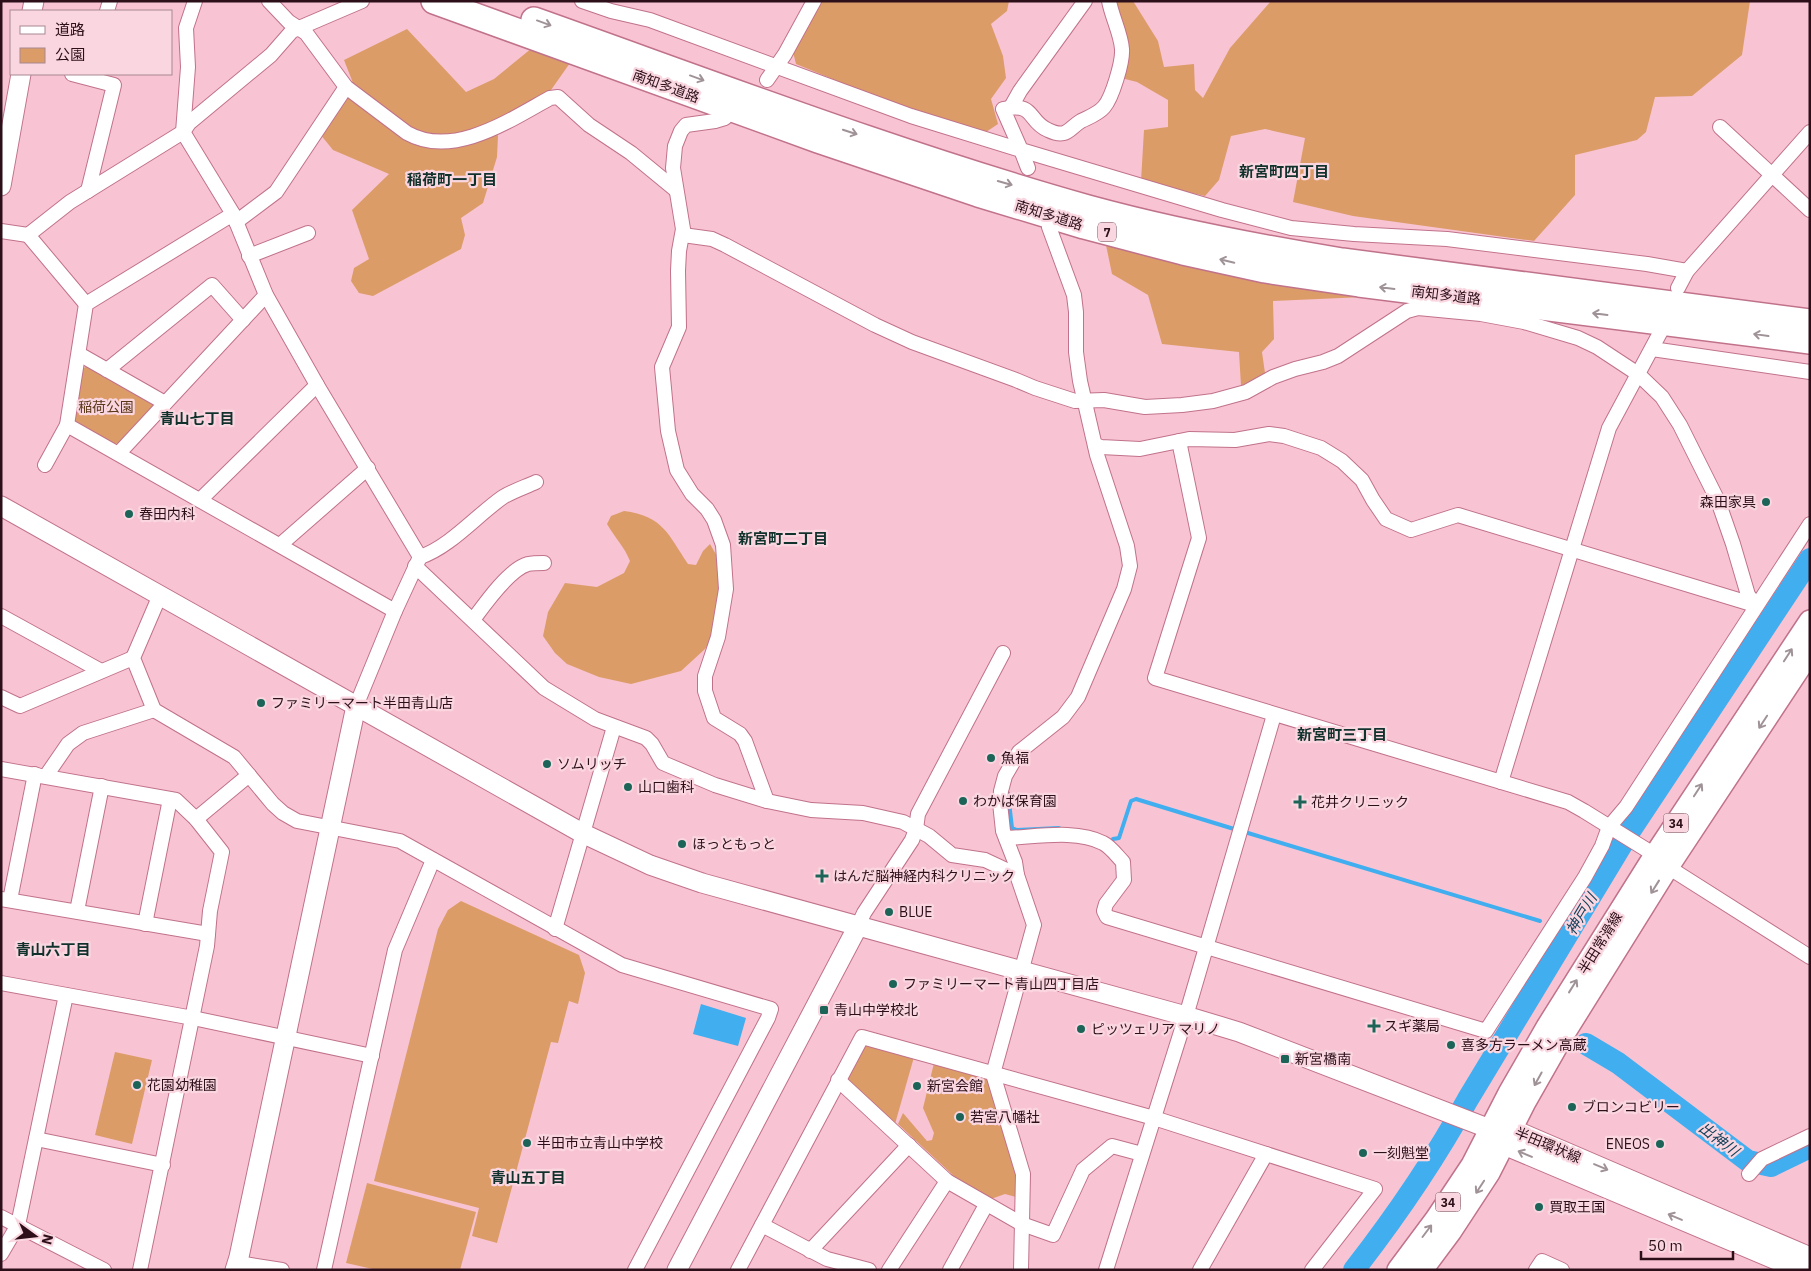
<svg xmlns="http://www.w3.org/2000/svg" width="1811" height="1271" font-family="'IBM Plex Sans','Noto Sans JP',sans-serif">
	<style>
		.green { fill: #dc9c68 }
		.water { fill: #41aef0 }
		.lines { fill: none; stroke-linecap: round; stroke-linejoin: round }
		.stream { stroke: #41aef0; stroke-width: 4 }
		.river { stroke: #41aef0; stroke-width: 22 }
		.street-casing { stroke: #c1728b; stroke-width: 16 }
		.secondary-casing { stroke: #c1728b; stroke-width: 21 }
		.primary-casing { stroke: #c1728b; stroke-width: 24 }
		.highway-casing { stroke: #c1728b; stroke-width: 28 }
		.street { stroke: #fff; stroke-width: 14 }
		.secondary { stroke: #fff; stroke-width: 19 }
		.primary { stroke: #fff; stroke-width: 21 }
		.highway { stroke: #fff; stroke-width: 25 }
		.oneway { stroke: #a09398 }
		.poi-dot { fill: #1c6458; stroke: #fad7e0; stroke-width: 2 }
		.labels { text-anchor: middle; dominant-baseline: central; stroke-width: 4.5; stroke-linejoin: round; paint-order: stroke }
		.shield { fill: #fad7e0; stroke: #6a4b55; stroke-width: 1 }
		.shield-label { font-size: 12px; font-weight: bold; fill: #2d0f1a }
		.street-label { font-size: 14px; fill: #2d0f1a; stroke: #fad7e0 }
		.park-label { font-size: 14px; fill: #5a3718; stroke: #fad7e0 }
		.poi-label { font-size: 14px; fill: #2d0f1a; stroke: #fad7e0; text-anchor: start }
		.neighbourhood-label { font-size: 15px; font-weight: bold; fill: #11322c; stroke: #fad7e0 }
		.water-label { font-size: 15px; font-style: italic; fill: #13405b; stroke: #fad7e0 }
	</style>
	<rect width="100%" height="100%" fill="#f8c4d3"/>
	<g class="green">
		<polygon points="820,1 1009,1 1007,11 991,24 1003,56 1006,78 991,99 998,124 986,132 893,104 796,64 793,52 818,9"/>
		<polygon points="1114,1 1133,1 1158,41 1164,67 1194,64 1195,90 1203,98 1230,48 1271,1 1750,1 1742,55 1692,96 1655,97 1646,132 1637,140 1575,155 1575,195 1534,241 1353,216 1293,202 1305,138 1265,129 1231,136 1219,180 1205,196 1141,181 1144,130 1168,127 1168,100 1137,82 1121,78"/>
		<polygon points="407,29 466,92 494,79 532,48 570,63 551,90 492,126 498,136 497,157 483,203 461,218 465,235 461,249 373,296 359,293 351,281 354,268 369,259 352,210 389,174 333,150 320,134 353,83 344,60"/>
		<polygon points="1106,245 1196,266 1364,297 1273,301 1274,339 1262,352 1265,373 1241,386 1239,352 1162,344 1148,295 1112,274"/>
		<polygon points="89,365 154,401 154,406 120,443 114,444 77,423 74,418 82,369"/>
		<path d="M624 511C663 516 668 534 688 564L696 565 703 551 710 544 718 558 719 585 712 638 705 649 681 671 631 684 599 677 567 664 555 653 543 636 548 612 565 583 597 587 624 573 630 561C624 546 615 538 607 524L611 516Z"/>
		<polygon points="461,901 579,955 585,973 578,1004 569,1001 558,1043 551,1042 497,1243 472,1236 479,1208 374,1181 438,929 448,910"/>
		<polygon points="867,1043 914,1057 895,1124 848,1082 847,1076 862,1046"/>
		<polygon points="115,1052 152,1060 132,1144 95,1135"/>
		<polygon points="934,1063 985,1075 990,1082 1016,1175 1016,1197 1005,1194 991,1199 955,1177 898,1124 903,1113 927,1141 932,1140 934,1133 923,1108"/>
		<polygon points="367,1183 476,1212 460,1270 377,1270 346,1263"/>
	</g>
	<polygon class="water" points="701,1004 746,1018 738,1046 693,1034"/>
	<g class="lines">
		<g class="stream">
			<polyline points="1008,793 1012,828 1017,830 1059,828"/>
			<polyline points="1248,833 1540,921"/>
			<polyline points="1113,839 1119,838 1131,801 1136,799 1234,829"/>
		</g>
		<g class="river">
			<polyline points="1586,1044 1618,1063 1748,1161 1771,1166 1810,1147"/>
			<path d="M1354 1270C1396 1216 1435 1159 1468 1099L1630 831 1810 559"/>
		</g>
		<defs>
			<g id="street">
				<polyline points="195,1 186,28 188,67 183,132 233,214 266,295 317,385 420,557 395,611 356,706"/>
				<path d="M269 1 289 22 306 33 346 87 407 133C453 159 510 120 550 98L558 97 589 125 631 153 676 190"/>
				<polyline points="582,1 611,11 650,20 911,116 1021,150 1028,168"/>
				<path d="M1109 1C1112 17 1121 34 1122 49 1123 62 1112 98 1104 107 1098 114 1089 117 1081 121 1068 129 1067 139 1048 130 1027 121 1036 102 1003 109L1021 150 1222 210 1291 228 1354 234 1447 239 1647 264 1687 271"/>
				<polyline points="107,11 110,1"/>
				<polyline points="72,74 114,85 88,191"/>
				<polyline points="767,80 785,54 814,1"/>
				<polyline points="1011,107 1020,91 1085,1"/>
				<polyline points="725,118 715,121 686,125 681,131 675,146 673,168 683,229 679,251 678,271 679,327 662,367 668,431 677,470 692,494 707,509 714,520 723,545 726,589 718,637 705,676 705,691 714,718 740,734 745,741 767,801"/>
				<polyline points="1720,127 1810,210"/>
				<polyline points="236,222 276,192 346,87"/>
				<polyline points="1,231 28,235 70,202 183,132 189,123 271,55 292,31 362,1"/>
				<polyline points="28,235 86,304"/>
				<polyline points="683,235 712,239 725,245 875,325 912,342 1016,380 1035,388 1075,401 1104,400 1145,407 1182,405 1213,401 1246,392 1273,377 1295,369 1323,362 1338,356 1407,311 1418,308 1481,314 1524,322 1578,338 1597,347 1638,374 1662,397 1680,425 1718,501 1733,544 1748,595 1756,605"/>
				<polyline points="249,256 308,233"/>
				<polyline points="1678,288 1687,271 1810,132"/>
				<polyline points="1652,349 1810,372"/>
				<polyline points="79,354 165,403"/>
				<polyline points="107,370 212,285 243,320"/>
				<polyline points="67,425 395,611"/>
				<polyline points="1179,441 1199,538 1155,678 1568,802 1584,811 1655,855"/>
				<polyline points="1095,445 1101,447 1140,449 1189,439 1235,440 1269,434 1284,436 1321,448 1342,461 1362,480 1373,500 1386,519 1411,530 1458,515 1755,605"/>
				<polyline points="119,453 266,295"/>
				<polyline points="45,465 67,425 86,304 233,214"/>
				<polyline points="200,500 317,385"/>
				<polyline points="280,545 368,468"/>
				<path d="M420 557C450 547 477 515 503 497 513 491 525 487 536 482"/>
				<polyline points="415,566 544,688 595,719 646,738 652,744 663,763 715,785 767,801 811,810 863,813 903,822 929,836 952,855 985,860 1017,875"/>
				<polyline points="160,595 133,658 154,710 234,757 273,804 283,813 297,821 400,841 622,965 771,1009 768,1018 635,1270"/>
				<polyline points="1,616 101,671"/>
				<path d="M473 620C484 605 509 569 528 564 533 563 539 563 544 563"/>
				<polyline points="1,697 20,706 133,658"/>
				<polyline points="1,769 176,800 196,819 222,852 210,911 207,946 140,1270"/>
				<polyline points="46,776 68,744 83,733 154,710"/>
				<polyline points="1501,782 1609,428 1661,331"/>
				<polyline points="196,819 249,775"/>
				<path d="M1006 838C1035 837 1077 829 1103 843 1111 847 1117 856 1123 862L1124 880 1106 904 1104 911 1107 917 1486 1031 1585 877 1602 846 1609 827 1626 807 1810 524"/>
				<polyline points="1668,867 1810,957"/>
				<polyline points="1,899 208,934"/>
				<polyline points="10,900 35,774"/>
				<polyline points="77,911 102,786"/>
				<polyline points="145,924 170,799"/>
				<polyline points="858,926 864,913 912,840 916,829 918,814 1003,653"/>
				<polyline points="555,929 614,727"/>
				<polyline points="1,983 193,1018 372,1056"/>
				<polyline points="838,1080 947,1181 1022,1224 1053,1235 1083,1170 1112,1146 1142,1154"/>
				<polyline points="36,1139 163,1165"/>
				<polyline points="1749,1174 1762,1159 1810,1136"/>
				<polyline points="1,1217 104,1270"/>
				<polyline points="762,1225 827,1259 869,1270"/>
				<polyline points="810,1251 909,1145"/>
				<polyline points="1,1254 18,1225 66,995"/>
				<polyline points="238,1263 282,1270"/>
				<polyline points="324,1270 395,950 433,860"/>
				<polyline points="738,1270 862,1037 1154,1118 1375,1189 1312,1270"/>
				<polyline points="889,1270 947,1181"/>
				<polyline points="950,1270 986,1205"/>
				<polyline points="1021,1270 1023,1174 993,1074 1034,925 1017,875 1015,862 1003,831 1000,803 1001,791 1005,776 1019,752 1063,717 1078,697 1124,589 1130,566 1127,546 1097,455 1080,381 1076,352 1076,312 1074,295 1049,227"/>
				<polyline points="1106,1270 1186,1016 1274,715"/>
				<polyline points="1200,1270 1266,1154"/>
				<polyline points="1536,1270 1542,1261 1562,1270"/>
			</g>
			<g id="secondary">
				<polyline points="32,11 34,1"/>
				<polyline points="1,186 21,74"/>
				<polyline points="1,506 582,833 650,865 702,883 1186,1016 1239,1032 1490,1129 1512,1129 1810,1257"/>
				<polyline points="1494,1134 1504,1145 1800,1270"/>
				<polyline points="235,1270 239,1257 356,706"/>
				<polyline points="677,1270 858,926"/>
			</g>
			<g id="primary">
				<polyline points="1398,1270 1436,1219 1472,1165 1509,1093 1547,1027 1655,855 1810,621"/>
				<polyline points="1422,1270 1451,1231 1489,1173 1525,1102 1562,1037 1668,867 1810,652"/>
			</g>
			<g id="highway">
				<polyline points="434,1 818,140 978,194 1084,226 1183,252 1265,270 1359,284 1810,341"/>
				<path d="M534 20C717 85 900 155 1088 208 1172 231 1256 247 1342 261L1810 322"/>
			</g>
		</defs>
		<use href="#street" class="street-casing"/>
		<use href="#secondary" class="secondary-casing"/>
		<use href="#primary" class="primary-casing"/>
		<use href="#highway" class="highway-casing"/>
		<use href="#street" class="street"/>
		<use href="#secondary" class="secondary"/>
		<use href="#primary" class="primary"/>
		<use href="#highway" class="highway"/>
	</g>
	<defs><path id="oneway-shaft" d="M-6 0H5M1.5-3L5.5 0L1.5 3" fill="none" stroke-width="1.6" stroke-linecap="round" stroke-linejoin="round" transform="scale(1.25)"/></defs>
	<g class="oneway">
		<use href="#oneway-shaft" transform="translate(544 23) rotate(20)"/>
		<use href="#oneway-shaft" transform="translate(697 78) rotate(20)"/>
		<use href="#oneway-shaft" transform="translate(850 132) rotate(18)"/>
		<use href="#oneway-shaft" transform="translate(1005 183) rotate(16)"/>
		<use href="#oneway-shaft" transform="translate(1227 261) rotate(-167)"/>
		<use href="#oneway-shaft" transform="translate(1387 288) rotate(-173)"/>
		<use href="#oneway-shaft" transform="translate(1600 314) rotate(-173)"/>
		<use href="#oneway-shaft" transform="translate(1761 335) rotate(-172)"/>
		<use href="#oneway-shaft" transform="translate(1788 655) rotate(-57)"/>
		<use href="#oneway-shaft" transform="translate(1763 722) rotate(123)"/>
		<use href="#oneway-shaft" transform="translate(1698 790) rotate(-57)"/>
		<use href="#oneway-shaft" transform="translate(1655 887) rotate(122)"/>
		<use href="#oneway-shaft" transform="translate(1573 986) rotate(-58)"/>
		<use href="#oneway-shaft" transform="translate(1538 1079) rotate(119)"/>
		<use href="#oneway-shaft" transform="translate(1525 1154) rotate(-157)"/>
		<use href="#oneway-shaft" transform="translate(1601 1167) rotate(23)"/>
		<use href="#oneway-shaft" transform="translate(1480 1187) rotate(123)"/>
		<use href="#oneway-shaft" transform="translate(1675 1217) rotate(-157)"/>
		<use href="#oneway-shaft" transform="translate(1427 1231) rotate(-53)"/>
	</g>
	<g class="poi-dot">
		<circle cx="1766" cy="502" r="5"/>
		<circle cx="129" cy="514" r="5"/>
		<circle cx="261" cy="703" r="5"/>
		<circle cx="991" cy="758" r="5"/>
		<circle cx="547" cy="764" r="5"/>
		<circle cx="628" cy="787" r="5"/>
		<circle cx="963" cy="801" r="5"/>
		<path d="M1297.5 794.5h5v5h5v5h-5v5h-5v-5h-5v-5h5z"/>
		<circle cx="682" cy="844" r="5"/>
		<path d="M819.5 868.5h5v5h5v5h-5v5h-5v-5h-5v-5h5z"/>
		<circle cx="889" cy="912" r="5"/>
		<circle cx="893" cy="984" r="5"/>
		<rect x="819" y="1005" width="10" height="10" rx="2.5"/>
		<path d="M1371.5 1018.5h5v5h5v5h-5v5h-5v-5h-5v-5h5z"/>
		<circle cx="1081" cy="1029" r="5"/>
		<circle cx="1451" cy="1045" r="5"/>
		<rect x="1280" y="1054" width="10" height="10" rx="2.5"/>
		<circle cx="137" cy="1085" r="5"/>
		<circle cx="917" cy="1086" r="5"/>
		<circle cx="1572" cy="1107" r="5"/>
		<circle cx="960" cy="1117" r="5"/>
		<circle cx="527" cy="1143" r="5"/>
		<circle cx="1660" cy="1144" r="5"/>
		<circle cx="1363" cy="1153" r="5"/>
		<circle cx="1539" cy="1207" r="5"/>
	</g>
	<g class="labels">
		<g class="shield">
			<rect x="1098" y="222.5" width="18" height="19" rx="4"/>
			<rect x="1663.5" y="813.5" width="25" height="19" rx="4"/>
			<rect x="1435.5" y="1192.5" width="25" height="19" rx="4"/>
		</g>
		<g class="shield-label">
			<text x="1107" y="232">7</text>
			<text x="1676" y="823">34</text>
			<text x="1448" y="1202">34</text>
		</g>
		<g class="street-label">
			<text transform="translate(666 86) rotate(20)">南知多道路</text>
			<text transform="translate(1049 215) rotate(17)">南知多道路</text>
			<text transform="translate(1446 295) rotate(7)">南知多道路</text>
			<text transform="translate(1600 943) rotate(-58)">半田常滑線</text>
			<text transform="translate(1548 1145) rotate(23)">半田環状線</text>
		</g>
		<g class="park-label">
			<text x="106" y="407">稲荷公園</text>
		</g>
		<g class="poi-label">
			<text x="1756" y="502" text-anchor="end">森田家具</text>
			<text x="139" y="514">春田内科</text>
			<text x="271" y="703">ファミリーマート半田青山店</text>
			<text x="1001" y="758">魚福</text>
			<text x="557" y="764">ソムリッチ</text>
			<text x="638" y="787">山口歯科</text>
			<text x="973" y="801">わかば保育園</text>
			<text x="1311" y="802">花井クリニック</text>
			<text x="692" y="844">ほっともっと</text>
			<text x="833" y="876">はんだ脳神経内科クリニック</text>
			<text x="899" y="912">BLUE</text>
			<text x="903" y="984">ファミリーマート青山四丁目店</text>
			<text x="834" y="1010">青山中学校北</text>
			<text x="1384" y="1026">スギ薬局</text>
			<text x="1091" y="1029">ピッツェリア マリノ</text>
			<text x="1461" y="1045">喜多方ラーメン高蔵</text>
			<text x="1295" y="1059">新宮橋南</text>
			<text x="147" y="1085">花園幼稚園</text>
			<text x="927" y="1086">新宮会館</text>
			<text x="1582" y="1107">ブロンコビリー</text>
			<text x="970" y="1117">若宮八幡社</text>
			<text x="537" y="1143">半田市立青山中学校</text>
			<text x="1650" y="1144" text-anchor="end">ENEOS</text>
			<text x="1373" y="1153">一刻魁堂</text>
			<text x="1549" y="1207">買取王国</text>
		</g>
		<g class="neighbourhood-label">
			<text x="1284" y="171">新宮町四丁目</text>
			<text x="452" y="179">稲荷町一丁目</text>
			<text x="197" y="418">青山七丁目</text>
			<text x="783" y="538">新宮町二丁目</text>
			<text x="1342" y="734">新宮町三丁目</text>
			<text x="53" y="949">青山六丁目</text>
			<text x="528" y="1177">青山五丁目</text>
		</g>
		<g class="water-label">
			<text transform="translate(1581 914) rotate(-59)">神戸川</text>
			<text transform="translate(1719 1139) rotate(37)">出神川</text>
		</g>
	</g>
	<rect width="1811" height="1271" fill="none" stroke="#2d0f1a" stroke-width="5"/>
	<rect x="10" y="10" width="162" height="65" fill="#fad7e0" stroke="#a88791"/>
	<rect x="20" y="26" width="25" height="8" fill="#ffffff" stroke="#a88791"/>
	<text x="55" y="35" font-size="15" fill="#2d0f1a">道路</text>
	<rect x="20" y="48" width="25" height="15" fill="#dc9c68" stroke="#a88791"/>
	<text x="55" y="60" font-size="15" fill="#2d0f1a">公園</text>
	<g transform="translate(35 1236) rotate(105)" stroke="#fad7e0" stroke-width="4" paint-order="stroke">
	<path d="M0-4L9 19L0 12L-9 19Z" fill="#2d0f1a"/>
	<text y="-8" font-size="14" font-weight="bold" text-anchor="middle" fill="#2d0f1a">N</text>
	</g>
	<path d="M1641 1251v8h92v-8" fill="none" stroke="#2d0f1a" stroke-width="2.5"/>
	<text x="1648" y="1251" font-size="15" fill="#2d0f1a" stroke="#fad7e0" stroke-width="4" paint-order="stroke">50 m</text>
</svg>
